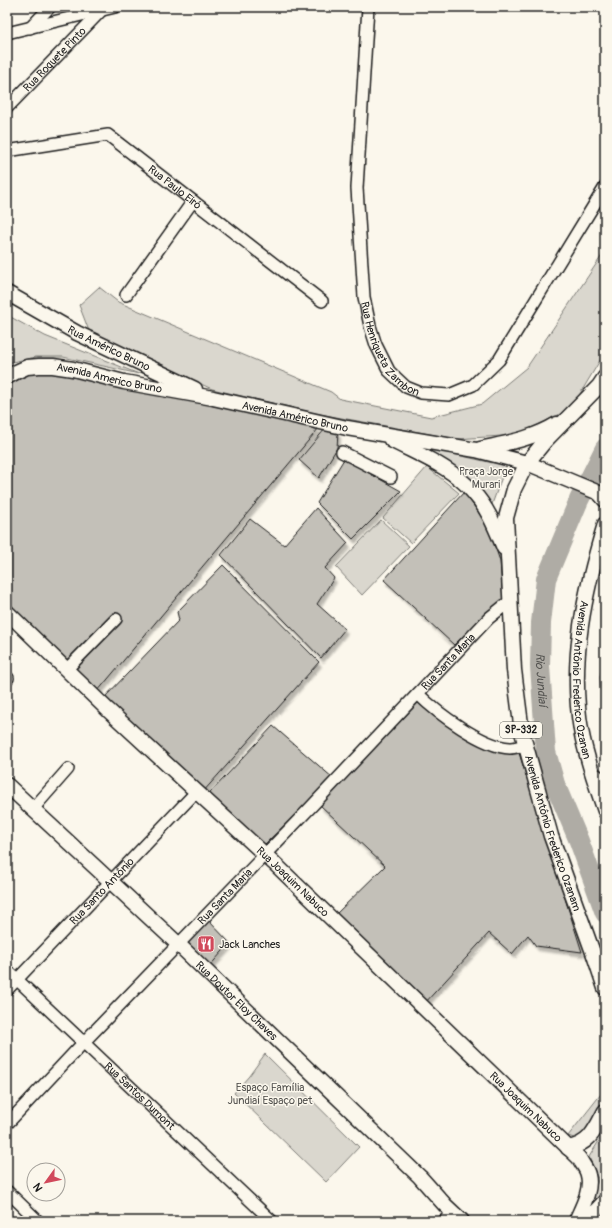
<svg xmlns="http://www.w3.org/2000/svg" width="612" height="1228" font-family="Pangolin,sans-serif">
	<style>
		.green { fill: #dad7ce; stroke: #7b7a75 }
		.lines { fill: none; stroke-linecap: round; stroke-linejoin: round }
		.river { stroke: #afaca5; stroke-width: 20 }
		.building { fill: #c3c0b8; stroke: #1c1c1c; filter: url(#shadow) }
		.minor-casing { stroke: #1c1c1c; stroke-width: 14 }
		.major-casing { stroke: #1c1c1c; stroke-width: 17 }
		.minor { stroke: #fbf7ec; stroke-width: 11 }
		.major { stroke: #fbf7ec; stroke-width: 14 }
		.labels { text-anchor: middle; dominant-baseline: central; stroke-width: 3; stroke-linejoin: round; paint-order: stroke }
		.shield { fill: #fbf7ec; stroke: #5f5e5a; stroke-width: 1 }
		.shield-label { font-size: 10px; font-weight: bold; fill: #1c1c1c }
		.street-label { font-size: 11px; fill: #1c1c1c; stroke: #fbf7ec }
		.park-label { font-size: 11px; fill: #555451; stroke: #fbf7ec }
		.poi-label { font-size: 11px; fill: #1c1c1c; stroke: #fbf7ec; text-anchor: start }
		.water-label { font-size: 12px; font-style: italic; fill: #575653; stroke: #fbf7ec }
	</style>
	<defs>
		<filter id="shadow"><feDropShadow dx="2.5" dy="4.5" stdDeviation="1" flood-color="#0004"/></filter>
	</defs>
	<rect width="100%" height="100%" fill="#fbf7ec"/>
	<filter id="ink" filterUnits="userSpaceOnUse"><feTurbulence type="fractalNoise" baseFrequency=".025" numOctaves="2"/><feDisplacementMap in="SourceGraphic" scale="8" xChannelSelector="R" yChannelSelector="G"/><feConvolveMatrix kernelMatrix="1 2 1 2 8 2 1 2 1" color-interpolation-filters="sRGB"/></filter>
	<g filter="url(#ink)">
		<g class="green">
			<polygon points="605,251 605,352 571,409 516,435 457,439 314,413 212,389 103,340 89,331 79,305 99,287 118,302 331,392 340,399 431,417 482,404 527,367"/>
			<polygon points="7,315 45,336 139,374 63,357 36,357 7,363"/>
			<polygon points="418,446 506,466 491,507"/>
			<polygon points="427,467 459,493 411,543 383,518"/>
			<polygon points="381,520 409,546 362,595 336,567"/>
			<polygon points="605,660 605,759 600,676"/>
			<polygon points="265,1054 359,1147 326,1182 234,1093 249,1076"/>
			<polygon points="605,1089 605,1102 588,1132 581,1139 574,1138 568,1136"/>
			<polygon points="605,1131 605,1192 590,1209 598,1179 589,1157"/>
		</g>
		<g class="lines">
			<path class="river" id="s1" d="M605 448 579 500 546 579 541 623 540 666 546 752 555 784 579 841 605 913"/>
		</g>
		<g class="building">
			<polygon points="44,370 319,428 97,692 7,606 7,386 23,375"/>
			<polygon points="325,429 338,433 337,448 319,478 299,460"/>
			<polygon points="344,459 401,491 353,539 317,503"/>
			<polygon points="464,492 488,526 500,561 503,600 486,613 454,645 384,580"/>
			<polygon points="316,508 348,543 325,568 334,578 317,604 345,629 321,658 221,555 250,519 284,545"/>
			<polygon points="223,565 319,662 202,793 103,699 179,620 177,612"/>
			<polygon points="418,703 431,713 487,747 519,753 582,952 536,946 528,935 512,954 489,933 424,1004 335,915 385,866 320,805"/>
			<polygon points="273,726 333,778 264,845 209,794"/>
			<polygon points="208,920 230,943 207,969 182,945"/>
		</g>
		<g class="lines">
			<defs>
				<g id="minor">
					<path id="s2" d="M368 7 357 188 364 297 370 326 376 345 389 371 406 387 421 393 449 395 473 385 499 360 605 187"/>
					<polyline points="30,28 50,7"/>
					<polyline points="7,33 115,7"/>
					<path id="s3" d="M7 108 102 10"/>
					<path id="s4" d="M7 151 108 135 322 301"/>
					<polyline points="126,295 193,201"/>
					<polyline points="342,452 391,477"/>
					<polyline points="66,670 116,619"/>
					<polyline points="7,679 8,678"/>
					<path d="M418 694C437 713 483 747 510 748 515 748 520 746 525 745"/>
					<polyline points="592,771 605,781"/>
					<polyline points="32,810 68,769"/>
					<path id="s5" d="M7 970 272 1221"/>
					<path id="s6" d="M7 990 196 792"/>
					<path id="s7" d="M7 1124 83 1043 310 808 489 618 510 601"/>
					<polyline points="7,1191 38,1221"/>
					<polyline points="444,1221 453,1212"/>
				</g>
				<g id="major">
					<path id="s8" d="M7 293 77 333 195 389"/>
					<path id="s9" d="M7 377 16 372 27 367 39 366H53L73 369 124 382 213 398 347 428 476 450 527 463 599 493 605 500"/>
					<path id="s10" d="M605 377 599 386 545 441 527 463 514 489 506 518 514 670 522 732 551 836 595 958 605 988"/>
					<path d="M391 440C419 455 452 467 473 492 488 508 496 529 504 548"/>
					<path d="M480 449C506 443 533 439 557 424"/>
					<path id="s11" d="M605 524C585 590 569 660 581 730 586 758 596 785 605 811"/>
					<path id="s12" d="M7 612 108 710 274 863 579 1158C582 1164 587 1169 588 1175 592 1190 582 1207 576 1221"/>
					<path id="s13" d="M7 785 179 945 420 1177 445 1205 462 1221"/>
					<path d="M568 1148C590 1144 595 1130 605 1111"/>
					<polyline points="586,1221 605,1201"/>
				</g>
			</defs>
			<use href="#minor" class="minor-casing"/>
			<use href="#major" class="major-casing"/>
			<use href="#minor" class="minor"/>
			<use href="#major" class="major"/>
		</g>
	</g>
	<defs>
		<symbol id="restaurant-square" viewBox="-11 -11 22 22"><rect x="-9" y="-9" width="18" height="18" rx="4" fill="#d1495b" stroke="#fbf7ec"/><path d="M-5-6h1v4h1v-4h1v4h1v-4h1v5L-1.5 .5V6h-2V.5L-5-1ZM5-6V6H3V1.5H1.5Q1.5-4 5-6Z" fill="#fff"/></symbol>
	</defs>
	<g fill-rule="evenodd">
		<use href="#restaurant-square" x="196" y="934" width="20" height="20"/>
	</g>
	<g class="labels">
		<rect class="shield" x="500" y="722" width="42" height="16" rx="3"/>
		<g class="shield-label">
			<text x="521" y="730">SP-332</text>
		</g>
		<g class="street-label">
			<text stroke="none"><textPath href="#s3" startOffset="68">Rua Roquete Pinto</textPath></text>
			<text stroke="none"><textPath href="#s4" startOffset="187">Rua Paulo Eiró</textPath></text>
			<text stroke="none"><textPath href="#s2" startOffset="351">Rua Henriqueta Zambon</textPath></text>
			<text stroke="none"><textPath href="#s8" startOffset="116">Rua Américo Bruno</textPath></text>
			<text stroke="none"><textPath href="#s9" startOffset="106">Avenida Americo Bruno</textPath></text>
			<text stroke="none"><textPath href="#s9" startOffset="296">Avenida Américo Bruno</textPath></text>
			<text stroke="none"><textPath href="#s7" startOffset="639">Rua Santa Maria</textPath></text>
			<text stroke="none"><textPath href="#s11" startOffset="159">Avenida Antônio Frederico Ozanan</textPath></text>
			<text stroke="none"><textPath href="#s10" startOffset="496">Avenida Antônio Frederico Ozanam</textPath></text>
			<text stroke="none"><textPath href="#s12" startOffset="393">Rua Joaquim Nabuco</textPath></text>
			<text stroke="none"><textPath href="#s6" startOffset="137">Rua Santo Antônio</textPath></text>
			<text stroke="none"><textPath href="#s7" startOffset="315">Rua Santa Maria</textPath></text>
			<text stroke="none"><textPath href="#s13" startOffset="315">Rua Doutor Eloy Chaves</textPath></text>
			<text stroke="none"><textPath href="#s5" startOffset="183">Rua Santos Dumont</textPath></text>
			<text stroke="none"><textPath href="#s12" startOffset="717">Rua Joaquim Nabuco</textPath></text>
		</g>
		<g class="park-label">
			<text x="486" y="471">Praça Jorge<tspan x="486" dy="13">Murari</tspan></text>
			<text x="270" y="1087">Espaço Família<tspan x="270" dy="13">Jundiaí Espaço pet</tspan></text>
		</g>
		<g class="poi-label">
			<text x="219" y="944">Jack Lanches</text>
		</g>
		<g class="water-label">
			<text stroke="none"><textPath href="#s1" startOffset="245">Rio Jundiaí</textPath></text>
		</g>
	</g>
	<rect width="612" height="1228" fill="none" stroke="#fbf7ec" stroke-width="24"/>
	<rect x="12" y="12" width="588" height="1204" fill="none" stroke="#1c1c1c" stroke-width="1.5" filter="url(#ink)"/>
	<g transform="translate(46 1182) rotate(237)"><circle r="19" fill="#fbf7ec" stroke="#a29f99"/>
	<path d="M0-3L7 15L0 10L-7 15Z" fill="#d1495b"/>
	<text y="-6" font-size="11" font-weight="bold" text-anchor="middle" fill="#1c1c1c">N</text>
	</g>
</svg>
